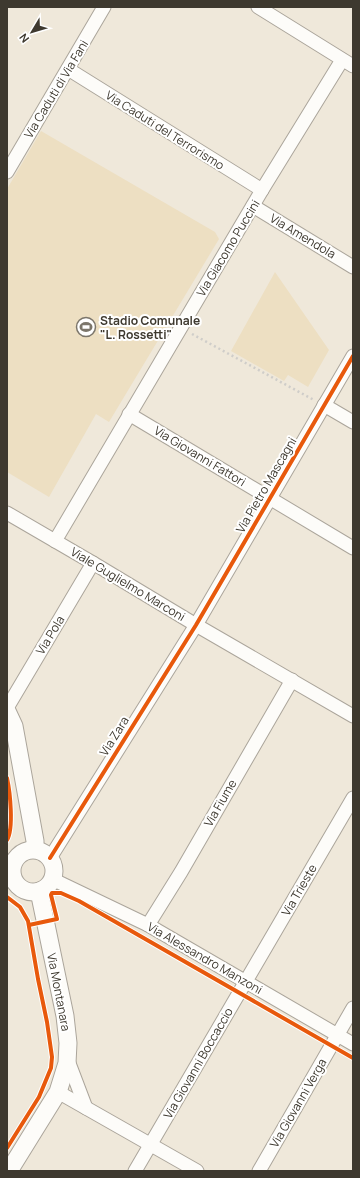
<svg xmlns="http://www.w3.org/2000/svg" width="360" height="1178" font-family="Manrope,sans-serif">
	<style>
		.green { fill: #eddfc2 }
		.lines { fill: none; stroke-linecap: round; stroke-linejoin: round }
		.minor-casing { stroke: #aba59b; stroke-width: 15 }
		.major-casing { stroke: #aba59b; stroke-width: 19 }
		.path { stroke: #cfcdc9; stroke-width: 2.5; stroke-dasharray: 2 3; stroke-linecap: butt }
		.minor { stroke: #fdfcf9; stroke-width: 13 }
		.major { stroke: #fdfcf9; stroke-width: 17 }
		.cycleway-casing { stroke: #fff; stroke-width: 6 }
		.cycleway { stroke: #e8590c; stroke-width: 4 }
		.labels { text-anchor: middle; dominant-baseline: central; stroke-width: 4; stroke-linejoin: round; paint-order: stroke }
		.street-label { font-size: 12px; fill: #3e392f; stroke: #fff }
		.poi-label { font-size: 12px; font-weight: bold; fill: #3e392f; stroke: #fff; text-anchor: start }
	</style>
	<rect width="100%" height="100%" fill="#efe8da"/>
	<g class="green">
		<polygon points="41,131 215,232 219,239 109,422 96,414 49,497 7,472 7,189"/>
		<polygon points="275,272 329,350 308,387 288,375 284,381 231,351"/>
	</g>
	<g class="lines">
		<defs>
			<g id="minor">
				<polyline points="258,7 353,66"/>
				<polyline points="68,69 262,190"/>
				<polyline points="7,172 104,7"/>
				<polyline points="253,206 353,267"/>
				<polyline points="324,405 353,422"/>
				<polyline points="129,414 353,548"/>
				<polyline points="7,513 93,563 196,625 353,716"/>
				<polyline points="55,541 262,190 342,60"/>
				<polyline points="7,708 93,563"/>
				<polyline points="50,858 196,625 353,356"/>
				<polyline points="52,879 148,925 353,1044"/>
				<polyline points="148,925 181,872 292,680"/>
				<polyline points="67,1058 86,1108"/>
				<polyline points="58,1092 197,1171"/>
				<polyline points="135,1171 353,798"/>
				<polyline points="259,1171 353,1008"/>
			</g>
			<g id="major">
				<polyline points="7,711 14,726 35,841 35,849"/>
				<circle cx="33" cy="871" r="21"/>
				<polyline points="9,1171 58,1092 67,1063 68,1043 65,1016 39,891"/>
			</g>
		</defs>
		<use href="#minor" class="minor-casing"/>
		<use href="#major" class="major-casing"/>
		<polyline class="path" points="192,334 314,400"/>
		<use href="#minor" class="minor"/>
		<use href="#major" class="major"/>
		<defs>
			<g id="cycleway">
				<path d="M7 778C10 792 14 828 7 840"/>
				<polyline points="50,858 196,625 353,356"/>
				<polyline points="7,897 20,907 28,921 38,979 47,1022 52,1057 51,1068 39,1097 7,1148"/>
				<polyline points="29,925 57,919 51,895 52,893 61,893 79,901 353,1058"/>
			</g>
		</defs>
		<use href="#cycleway" class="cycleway-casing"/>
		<use href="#cycleway" class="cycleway"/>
	</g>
	<defs>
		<symbol id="stadium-ring" viewBox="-11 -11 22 22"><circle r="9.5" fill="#fff" stroke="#7c766b" stroke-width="1.5"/><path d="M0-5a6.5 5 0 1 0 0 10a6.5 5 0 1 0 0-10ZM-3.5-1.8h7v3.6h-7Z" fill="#7c766b"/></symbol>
	</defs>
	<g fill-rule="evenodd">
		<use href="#stadium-ring" x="75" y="316" width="22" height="22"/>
	</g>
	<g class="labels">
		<g class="street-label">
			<text transform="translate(56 89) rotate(-59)">Via Caduti di Via Fani</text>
			<text transform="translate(165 130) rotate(32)">Via Caduti del Terrorismo</text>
			<text transform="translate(303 236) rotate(31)">Via Amendola</text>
			<text transform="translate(228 248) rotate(-59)">Via Giacomo Puccini</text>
			<text transform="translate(200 456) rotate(31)">Via Giovanni Fattori</text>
			<text transform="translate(266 485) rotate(-60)">Via Pietro Mascagni</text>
			<text transform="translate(128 584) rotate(31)">Viale Guglielmo Marconi</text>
			<text transform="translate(50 635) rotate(-59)">Via Pola</text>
			<text transform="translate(114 736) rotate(-58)">Via Zara</text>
			<text transform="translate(220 803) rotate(-60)">Via Fiume</text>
			<text transform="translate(299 890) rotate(-60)">Via Trieste</text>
			<text transform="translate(205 958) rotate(30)">Via Alessandro Manzoni</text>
			<text transform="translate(59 992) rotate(79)">Via Montanara</text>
			<text transform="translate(198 1063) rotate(-60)">Via Giovanni Boccaccio</text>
			<text transform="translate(298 1103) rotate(-60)">Via Giovanni Verga</text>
		</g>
		<g class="poi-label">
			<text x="100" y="320">Stadio Comunale<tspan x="100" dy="14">"L. Rossetti"</tspan></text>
		</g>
	</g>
	<rect width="360" height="1178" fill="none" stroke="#3e392f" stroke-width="16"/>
	<g transform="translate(32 32) rotate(232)" stroke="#ffffff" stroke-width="3" paint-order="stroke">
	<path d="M0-3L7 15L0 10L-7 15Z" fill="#3e392f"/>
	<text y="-6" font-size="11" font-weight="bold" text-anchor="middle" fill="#3e392f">N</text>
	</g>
</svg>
